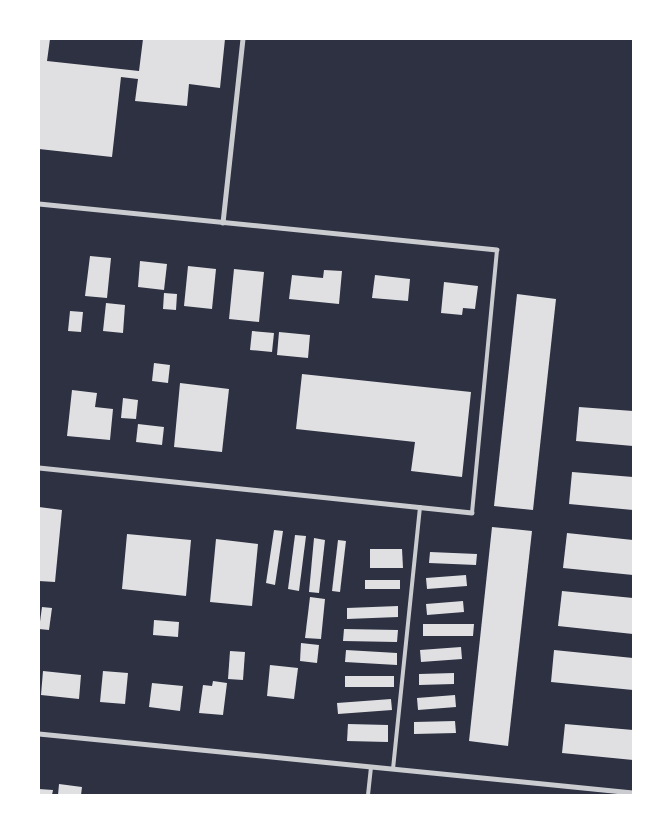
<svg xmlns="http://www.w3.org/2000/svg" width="672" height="834" font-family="Montserrat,sans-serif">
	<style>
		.building { fill: #e0e0e3 }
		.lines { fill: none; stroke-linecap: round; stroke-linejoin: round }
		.service { stroke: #caccd0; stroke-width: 4 }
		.minor { stroke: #caccd0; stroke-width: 5 }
	</style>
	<rect width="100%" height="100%" fill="#2d3142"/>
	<g class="building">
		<polygon points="39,39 50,39 47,61 139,71 143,39 225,39 220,88 189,84 187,106 135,101 138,79 121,77 112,157 39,149"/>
		<polygon points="90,256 111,258 107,298 85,296"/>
		<polygon points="140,261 167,264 164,290 138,287"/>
		<polygon points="188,266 216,269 212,309 184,306"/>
		<polygon points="234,269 264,272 259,322 229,319"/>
		<polygon points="324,270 342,271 339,304 289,299 292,275 323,278"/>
		<polygon points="375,275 410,279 408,301 372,298"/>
		<polygon points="444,282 478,286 475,309 463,308 462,315 441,313"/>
		<polygon points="164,293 177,294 176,310 163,309"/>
		<polygon points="517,294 556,299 533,510 494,506"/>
		<polygon points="106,303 125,305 123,333 103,331"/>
		<polygon points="70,311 83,312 81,332 68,331"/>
		<polygon points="252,331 274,333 272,352 250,350"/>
		<polygon points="279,332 310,335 308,358 277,355"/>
		<polygon points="154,363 170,365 168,383 152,381"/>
		<polygon points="302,374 471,392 462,477 411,471 415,442 296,429"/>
		<polygon points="180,383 229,389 222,452 174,447"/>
		<polygon points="72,390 97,393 95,407 113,409 110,440 67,436"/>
		<polygon points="123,398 138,400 136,419 121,418"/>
		<polygon points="579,407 633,411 633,446 576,441"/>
		<polygon points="138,424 164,427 162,445 136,442"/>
		<polygon points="572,472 633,477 633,510 569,504"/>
		<polygon points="39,507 62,510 55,582 39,581"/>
		<polygon points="492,527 532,531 508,746 469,741"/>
		<polygon points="274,530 283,531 275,585 266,583"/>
		<polygon points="567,533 633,540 633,575 563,568"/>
		<polygon points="127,534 191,540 186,596 122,589"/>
		<polygon points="295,535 306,536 299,591 288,589"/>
		<polygon points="314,538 325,540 319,593 309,592"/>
		<polygon points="216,539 258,544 252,606 210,602"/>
		<polygon points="338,540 346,541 340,592 332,591"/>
		<polygon points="370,549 402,549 403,568 370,568"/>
		<polygon points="430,552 477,554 476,565 429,563"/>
		<polygon points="466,575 467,586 427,589 426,578"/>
		<rect x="365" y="580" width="35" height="9"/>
		<polygon points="562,591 633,598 633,634 558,626"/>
		<polygon points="310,597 325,599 321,639 305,638"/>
		<polygon points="463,601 464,612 427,615 426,604"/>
		<polygon points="398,606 398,617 347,619 347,608"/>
		<polygon points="42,607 52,608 49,630 39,629"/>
		<polygon points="154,620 179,622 178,637 153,635"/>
		<polygon points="423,624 474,624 473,636 423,636"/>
		<polygon points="344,629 398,630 397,642 343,641"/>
		<polygon points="301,643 319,645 317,663 300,661"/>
		<polygon points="461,647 462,659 421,662 420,650"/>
		<polygon points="346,650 397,653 397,665 345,662"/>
		<polygon points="554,650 633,658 633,690 551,682"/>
		<polygon points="230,651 245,652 243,680 228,679"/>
		<polygon points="270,665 298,668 294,699 267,696"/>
		<polygon points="43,671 81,675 79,699 41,695"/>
		<polygon points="103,671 128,673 125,704 100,702"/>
		<polygon points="454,673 454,684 419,685 419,674"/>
		<rect x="345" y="676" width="49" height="11"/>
		<polygon points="213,681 227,683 223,715 199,713 203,685 212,686"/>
		<polygon points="152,683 183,686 180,711 149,707"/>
		<polygon points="455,695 456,707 418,710 417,698"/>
		<polygon points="391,699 392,710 338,714 337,703"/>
		<polygon points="455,721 456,733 414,734 414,722"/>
		<polygon points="348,724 388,725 388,742 347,741"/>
		<polygon points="565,724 633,730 633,760 562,753"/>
		<polygon points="59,784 82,787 81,795 58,795"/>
		<polygon points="39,789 53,790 52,795 39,795"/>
	</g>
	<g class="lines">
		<g class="service">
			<polyline points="472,513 497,250"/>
			<polyline points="393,769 420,507"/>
			<polyline points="368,795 371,767"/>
		</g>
		<g class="minor">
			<polyline points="39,204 497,250"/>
			<polyline points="223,223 243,39"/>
			<polyline points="39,468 472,513"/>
			<polyline points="39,734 633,793"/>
		</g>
	</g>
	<rect width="672" height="834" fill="none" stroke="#ffffff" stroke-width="80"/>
</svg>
